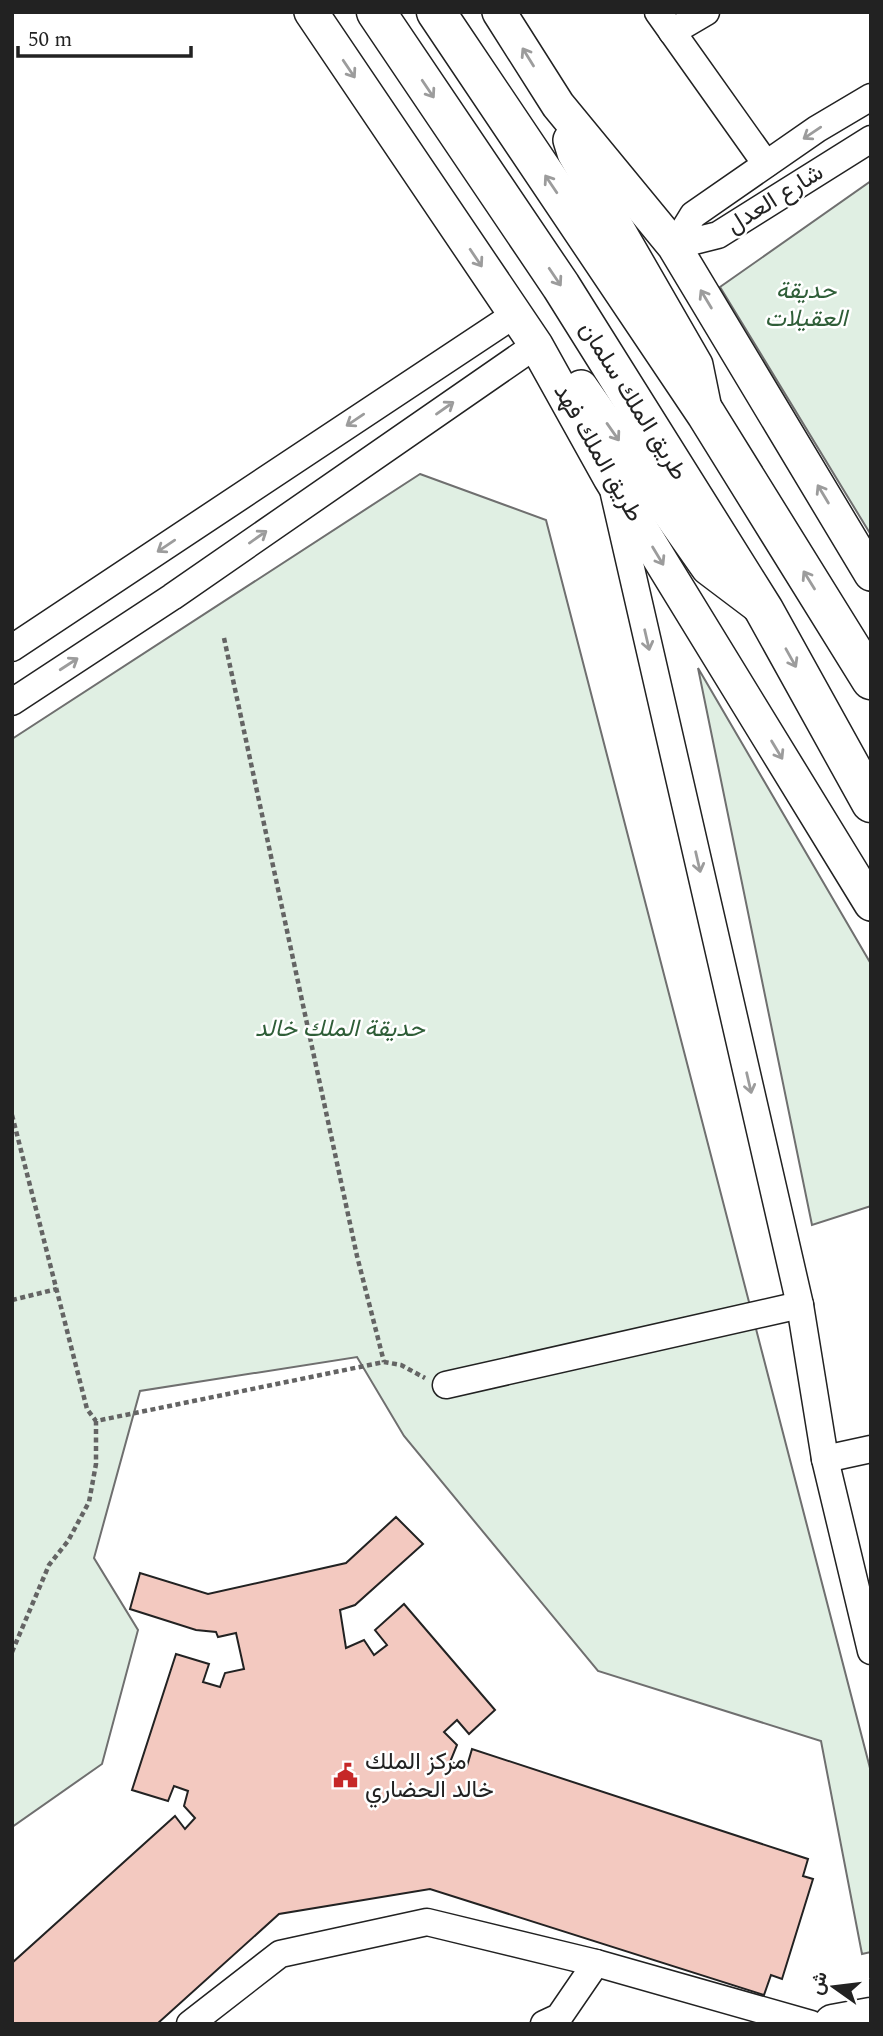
<svg xmlns="http://www.w3.org/2000/svg" width="883" height="2036" font-family="Spectral,Vazirmatn,serif">
	<style>
		.green { fill: #e0efe3; stroke: #6f6f6f; stroke-width: 2 }
		.building { fill: #f3c9c0; stroke: #222; stroke-width: 2 }
		.lines { fill: none; stroke-linecap: round; stroke-linejoin: round }
		.minor-casing { stroke: #222; stroke-width: 29 }
		.major-casing { stroke: #222; stroke-width: 36 }
		.highway-casing { stroke: #222; stroke-width: 41 }
		.path { stroke: #646464; stroke-width: 4.5; stroke-dasharray: 5 3.5; stroke-linecap: butt }
		.minor { stroke: #fff; stroke-width: 26 }
		.major { stroke: #fff; stroke-width: 33 }
		.highway { stroke: #fff; stroke-width: 38 }
		.oneway { stroke: #9c9c9c }
		.labels { text-anchor: middle; dominant-baseline: central; stroke-width: 5; stroke-linejoin: round; paint-order: stroke }
		.street-label { font-size: 24px; fill: #222; stroke: #fff }
		.park-label { font-size: 24px; font-style: italic; fill: #2f5e38; stroke: #fff }
		.poi-label { font-size: 24px; fill: #222; stroke: #fff; text-anchor: start }
	</style>
	<rect width="100%" height="100%" fill="#fff"/>
	<g class="green">
		<polygon points="871,181 871,535 720,287"/>
		<polygon points="420,474 546,520 871,1772 871,1952 862,1954 821,1741 598,1671 404,1436 357,1357 140,1391 94,1558 138,1630 102,1764 12,1827 12,739"/>
		<polygon points="698,668 871,964 871,1206 812,1225"/>
	</g>
	<polygon class="building" points="396,1517 423,1544 355,1605 340,1610 346,1648 364,1640 374,1655 387,1645 375,1630 404,1604 495,1710 469,1734 457,1720 444,1732 457,1745 450,1762 467,1766 472,1749 808,1859 803,1876 813,1879 782,1979 771,1975 764,1995 430,1889 279,1914 157,2024 12,2024 12,1963 175,1816 185,1829 195,1818 184,1806 188,1791 174,1786 168,1801 132,1790 176,1654 209,1664 203,1682 220,1687 225,1673 244,1669 236,1633 218,1637 216,1632 196,1630 130,1609 140,1573 208,1594 346,1563"/>
	<g class="lines">
		<defs>
			<g id="minor">
				<polyline points="658,12 766,164"/>
				<polyline points="672,32 706,12"/>
				<polyline points="674,246 693,215 817,129 871,97"/>
				<polyline points="674,246 718,235 871,139"/>
				<polyline points="614,494 800,1305 825,1459 871,1651"/>
				<polyline points="12,648 514,315"/>
				<polyline points="12,702 172,597 536,345"/>
				<polyline points="446,1385 800,1305"/>
				<polyline points="825,1459 871,1449"/>
				<polyline points="190,2024 280,1954 427,1922 596,1963 811,2024"/>
				<polyline points="544,2024 559,2017 596,1963"/>
			</g>
			<g id="major">
				<polyline points="311,12 536,345 610,478 871,904"/>
				<polyline points="499,12 558,105 674,246 871,574"/>
				<polyline points="570,140 574,153 696,365 705,409"/>
				<polyline points="581,387 708,568 757,605"/>
			</g>
			<g id="highway">
				<polyline points="376,12 561,286 764,610 871,803"/>
				<polyline points="436,12 706,414 871,680"/>
				<polyline points="833,2024 871,2017"/>
			</g>
		</defs>
		<use href="#minor" class="minor-casing"/>
		<use href="#major" class="major-casing"/>
		<use href="#highway" class="highway-casing"/>
		<g class="path">
			<polyline points="224,638 357,1256 384,1362"/>
			<polyline points="12,1115 87,1409 96,1421 384,1362 401,1365 425,1378"/>
			<polyline points="12,1300 57,1289"/>
			<polyline points="12,1652 49,1565 68,1541 89,1502 96,1464 96,1421"/>
		</g>
		<use href="#minor" class="minor"/>
		<use href="#major" class="major"/>
		<use href="#highway" class="highway"/>
	</g>
	<defs><path id="oneway-shaft" d="M-6 0H5M1.5-3L5.5 0L1.5 3" fill="none" stroke-width="1.6" stroke-linecap="round" stroke-linejoin="round" transform="scale(1.75)"/></defs>
	<g class="oneway">
		<use href="#oneway-shaft" transform="translate(528 57) rotate(-122)"/>
		<use href="#oneway-shaft" transform="translate(349 69) rotate(56)"/>
		<use href="#oneway-shaft" transform="translate(428 89) rotate(56)"/>
		<use href="#oneway-shaft" transform="translate(812 133) rotate(146)"/>
		<use href="#oneway-shaft" transform="translate(551 184) rotate(-124)"/>
		<use href="#oneway-shaft" transform="translate(476 258) rotate(56)"/>
		<use href="#oneway-shaft" transform="translate(555 277) rotate(56)"/>
		<use href="#oneway-shaft" transform="translate(706 299) rotate(-121)"/>
		<use href="#oneway-shaft" transform="translate(445 408) rotate(-35)"/>
		<use href="#oneway-shaft" transform="translate(355 420) rotate(146)"/>
		<use href="#oneway-shaft" transform="translate(613 432) rotate(55)"/>
		<use href="#oneway-shaft" transform="translate(823 494) rotate(-121)"/>
		<use href="#oneway-shaft" transform="translate(258 537) rotate(-35)"/>
		<use href="#oneway-shaft" transform="translate(166 546) rotate(146)"/>
		<use href="#oneway-shaft" transform="translate(658 556) rotate(59)"/>
		<use href="#oneway-shaft" transform="translate(809 580) rotate(-122)"/>
		<use href="#oneway-shaft" transform="translate(647 640) rotate(77)"/>
		<use href="#oneway-shaft" transform="translate(791 658) rotate(61)"/>
		<use href="#oneway-shaft" transform="translate(69 664) rotate(-33)"/>
		<use href="#oneway-shaft" transform="translate(777 750) rotate(59)"/>
		<use href="#oneway-shaft" transform="translate(698 862) rotate(77)"/>
		<use href="#oneway-shaft" transform="translate(749 1083) rotate(77)"/>
	</g>
	<defs>
		<symbol id="civic-bare" viewBox="-9 -9 18 18"><path d="M-.6-6.5H3V-4.5H.6V-3L4-1V1h2V6H-6V1h2V-1L-.6-3ZM-1.2 2.5V6h2.4V2.5Z" fill="#c62828" stroke="#fff" stroke-width="2.5" paint-order="stroke"/></symbol>
	</defs>
	<g fill-rule="evenodd">
		<use href="#civic-bare" x="328" y="1758" width="35" height="35"/>
	</g>
	<g class="labels">
		<g class="street-label">
			<text transform="translate(775 199) rotate(-32)">شارع العدل</text>
			<text transform="translate(633 401) rotate(58)">طريق الملك سلمان</text>
			<text transform="translate(598 453) rotate(60)">طريق الملك فهد</text>
		</g>
		<g class="park-label">
			<text x="806" y="291">حديقة<tspan x="806" dy="28">العقيلات</tspan></text>
			<text x="340" y="1029">حديقة الملك خالد</text>
		</g>
		<g class="poi-label">
			<text x="365" y="1762">مركز الملك<tspan x="365" dy="28">خالد الحضاري</tspan></text>
		</g>
	</g>
	<rect width="883" height="2036" fill="none" stroke="#222222" stroke-width="28"/>
	<g transform="translate(834 1987) rotate(284)" stroke="#ffffff" stroke-width="5" paint-order="stroke">
	<path d="M0-5L12 26L0 18L-12 26Z" fill="#222222"/>
	<text y="-10" font-size="19" font-weight="bold" text-anchor="middle" fill="#222222">ش</text>
	</g>
	<path d="M18 46v10h173v-10" fill="none" stroke="#222222" stroke-width="3.5"/>
	<text x="28" y="46" font-size="21" fill="#222222" stroke="#ffffff" stroke-width="5" paint-order="stroke">50 m</text>
</svg>
